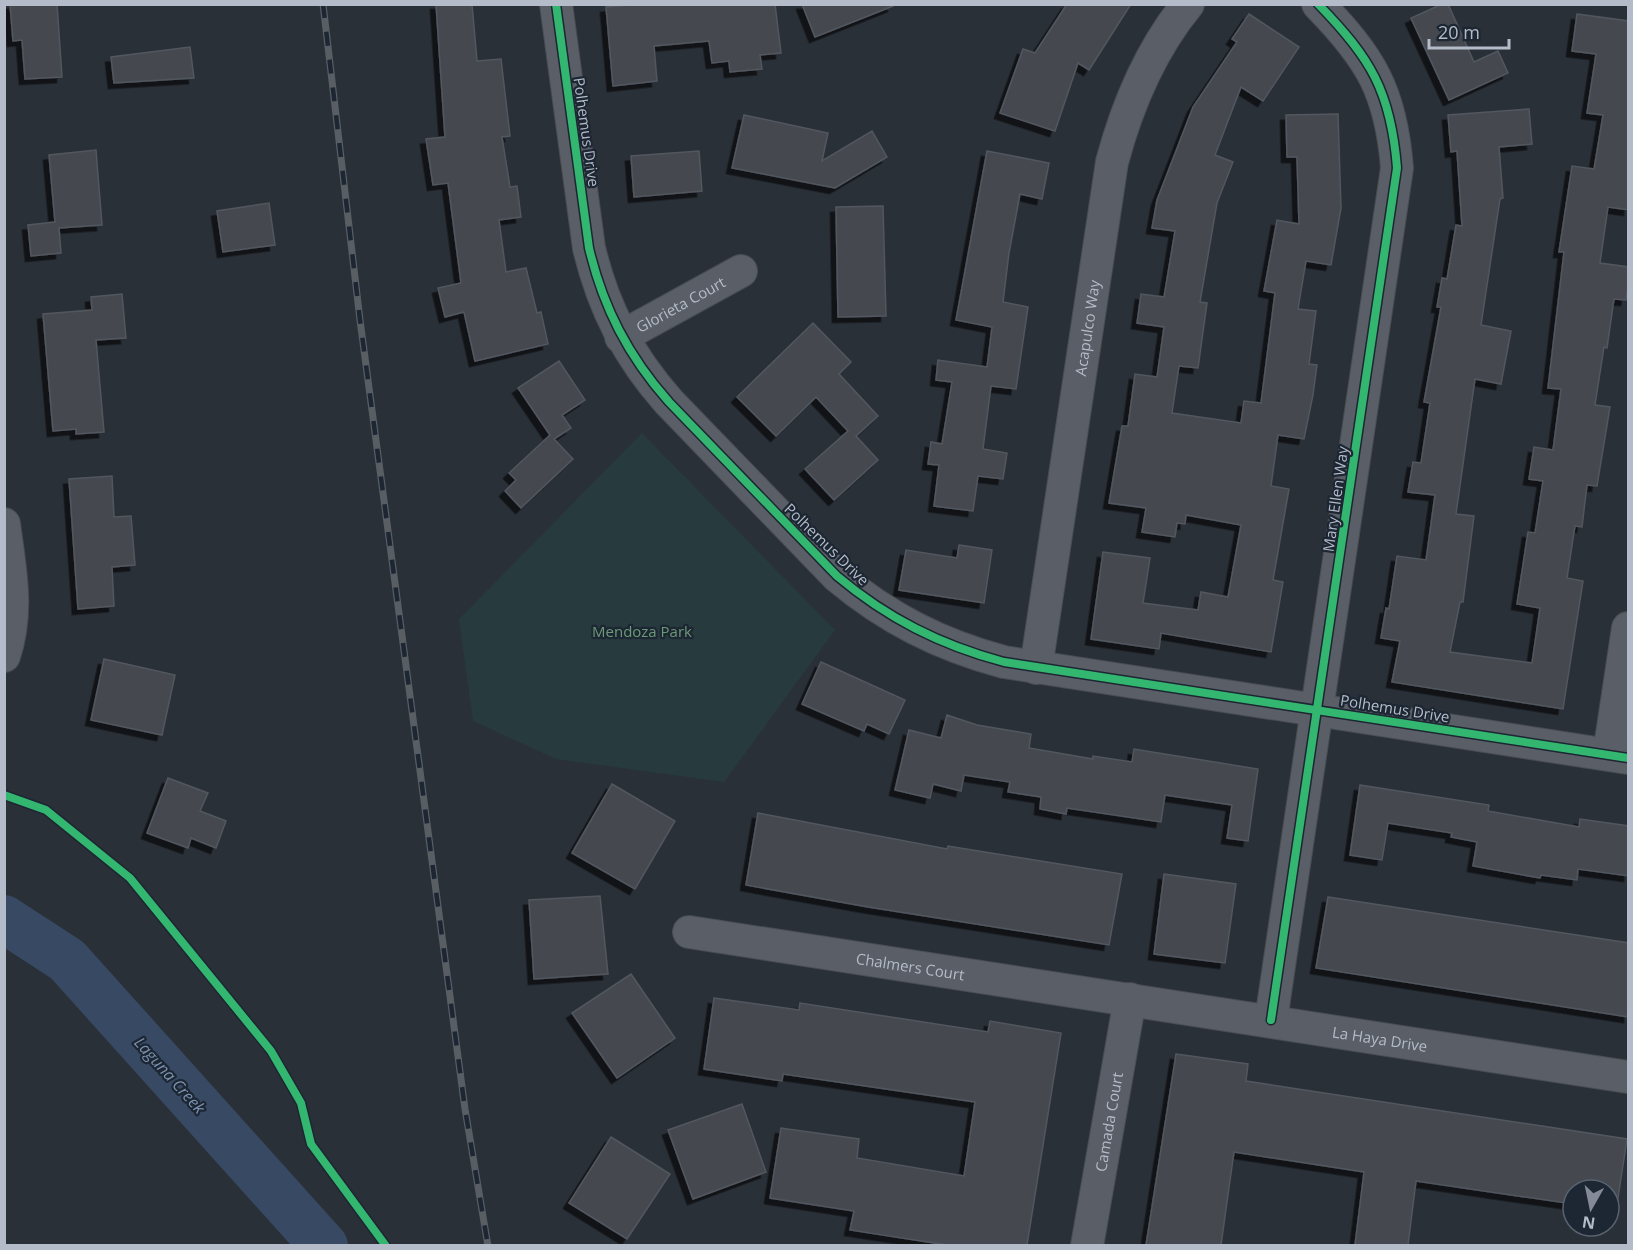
<svg xmlns="http://www.w3.org/2000/svg" width="1633" height="1250" font-family="'Open Sans',sans-serif">
	<style>
		.green { fill: #273a3e }
		.lines { fill: none; stroke-linecap: round; stroke-linejoin: round }
		.river { stroke: #384963; stroke-width: 48 }
		.building { fill: #444950; stroke: #52575f; stroke-width: 1.5; filter: url(#shadow) }
		.street-casing { stroke: #484c53; stroke-width: 34 }
		.street { stroke: #5a5e66; stroke-width: 32 }
		.rail-casing { stroke: #595d64; stroke-width: 7 }
		.rail { stroke: #1d2633; stroke-width: 4.5; stroke-dasharray: 14; stroke-linecap: butt }
		.cycleway-casing { stroke: #1d2633; stroke-width: 11 }
		.cycleway { stroke: #33b770; stroke-width: 8 }
		.labels { text-anchor: middle; dominant-baseline: central; stroke-width: 4.5; stroke-linejoin: round; paint-order: stroke }
		.street-label { font-size: 15px; fill: #b4bcc9; stroke: #1d2633 }
		.park-label { font-size: 15px; fill: #6b9a76; stroke: #1d2633 }
		.water-label { font-size: 16px; font-style: italic; fill: #7c92b1; stroke: #1d2633 }
	</style>
	<defs>
		<filter id="shadow"><feDropShadow dx="-5.5" dy="5.5" stdDeviation="0" flood-color="#0009"/></filter>
	</defs>
	<rect width="100%" height="100%" fill="#2a3038"/>
	<polygon class="green" points="642,433 835,630 724,782 556,759 473,721 459,619"/>
	<g class="lines">
		<polyline class="river" points="4,919 67,960 324,1246"/>
	</g>
	<g class="building">
		<polygon points="10,4 57,4 62,77 25,79 22,40 13,41"/>
		<polygon points="436,4 472,4 477,61 501,59 510,136 502,137 510,187 517,186 521,217 499,220 506,272 526,268 537,313 541,312 548,344 475,361 464,312 445,317 438,288 461,283 448,183 433,185 426,139 445,137"/>
		<polygon points="640,4 775,4 781,53 760,55 762,69 730,72 729,61 712,63 709,41 654,46 657,81 613,86 606,7"/>
		<polygon points="802,4 892,4 893,6 815,37"/>
		<polygon points="1067,4 1131,4 1089,70 1078,63 1055,131 1000,113 1023,49 1035,53"/>
		<polygon points="1442,4 1448,4 1474,62 1498,51 1508,73 1449,100 1411,18"/>
		<polygon points="1249,14 1299,47 1263,101 1241,87 1215,155 1233,162 1217,203 1200,302 1207,303 1198,368 1179,366 1172,413 1241,423 1244,401 1261,403 1275,293 1264,291 1277,220 1299,224 1297,157 1287,157 1286,115 1338,114 1341,208 1331,265 1306,261 1298,309 1316,311 1309,364 1317,365 1313,395 1304,439 1278,435 1271,486 1289,489 1273,580 1283,582 1271,652 1161,633 1159,649 1091,639 1103,552 1150,558 1143,603 1198,610 1201,592 1228,597 1241,525 1186,515 1185,524 1177,523 1175,537 1142,532 1146,508 1109,503 1122,426 1128,426 1135,374 1157,377 1164,327 1137,323 1141,294 1164,297 1175,231 1152,228 1157,200 1193,107 1237,42 1232,39"/>
		<polygon points="1577,14 1629,21 1629,210 1608,207 1600,263 1629,267 1629,279 1626,300 1614,299 1607,348 1604,347 1595,405 1610,407 1597,486 1587,485 1582,527 1575,526 1567,578 1583,581 1563,709 1392,682 1400,641 1381,638 1386,608 1389,609 1397,556 1426,560 1435,495 1408,492 1413,462 1421,463 1430,403 1424,402 1441,307 1437,307 1442,278 1447,279 1456,225 1462,226 1457,151 1451,152 1448,115 1529,109 1532,144 1499,147 1503,198 1500,199 1481,325 1511,331 1501,384 1475,379 1456,514 1474,516 1463,602 1460,602 1450,652 1532,663 1540,608 1517,604 1528,532 1535,533 1543,481 1529,479 1534,447 1553,450 1561,389 1548,388 1564,252 1559,252 1572,166 1594,169 1603,115 1587,113 1596,54 1572,51"/>
		<polygon points="190,47 194,78 114,83 111,57"/>
		<polygon points="744,115 828,133 822,161 872,131 887,157 835,188 732,168"/>
		<polygon points="96,150 102,225 59,228 61,253 31,256 28,225 55,222 49,155"/>
		<polygon points="699,151 702,191 634,197 631,156"/>
		<polygon points="987,151 1049,163 1042,199 1020,194 1009,253 1003,302 1028,307 1016,389 991,386 983,449 1007,453 1003,479 978,476 973,511 934,506 939,465 928,464 931,442 942,444 952,382 936,380 938,360 987,367 992,327 956,320"/>
		<polygon points="269,203 275,245 223,252 217,211"/>
		<polygon points="883,206 886,316 838,317 836,207"/>
		<polygon points="122,294 126,338 96,340 104,432 76,434 76,429 53,431 43,314 92,310 91,297"/>
		<polygon points="813,323 851,362 839,374 878,416 856,436 878,460 834,500 805,469 848,431 816,397 776,436 737,397"/>
		<polygon points="559,361 585,400 562,415 571,428 554,439 573,459 521,508 505,491 516,480 509,473 550,435 518,388"/>
		<polygon points="112,476 114,517 131,516 135,565 112,567 114,606 78,609 69,479"/>
		<polygon points="959,545 992,550 984,603 899,590 906,550 957,558"/>
		<polygon points="104,659 175,675 162,735 91,720"/>
		<polygon points="821,662 905,700 889,734 867,724 864,731 802,704"/>
		<polygon points="947,715 977,725 1031,734 1029,748 1093,759 1093,756 1132,762 1134,749 1258,769 1248,841 1227,838 1232,805 1165,795 1161,822 1067,808 1066,814 1040,809 1041,797 1008,792 1010,782 964,775 961,791 933,784 930,798 895,790 909,730 941,738"/>
		<polygon points="168,778 208,793 200,811 226,821 216,848 191,838 188,848 147,833"/>
		<polygon points="612,784 675,821 635,889 572,853"/>
		<polygon points="1360,785 1489,805 1488,811 1579,827 1580,819 1629,826 1629,876 1578,869 1577,880 1541,875 1540,878 1473,866 1477,842 1451,837 1452,833 1388,823 1382,860 1350,855"/>
		<polygon points="758,813 947,849 948,846 1122,874 1109,945 868,907 746,885"/>
		<polygon points="1164,874 1236,884 1225,963 1154,954"/>
		<polygon points="600,896 608,974 534,979 529,900"/>
		<polygon points="1328,897 1629,943 1629,1017 1316,968"/>
		<polygon points="631,974 675,1038 617,1078 572,1013"/>
		<polygon points="714,998 799,1010 800,1003 988,1032 990,1021 1061,1033 1027,1245 947,1245 850,1230 854,1211 770,1198 781,1128 859,1139 857,1158 964,1176 975,1102 783,1074 782,1081 704,1069"/>
		<polygon points="1176,1054 1248,1064 1246,1081 1627,1139 1616,1211 1609,1210 1609,1190 1573,1190 1573,1204 1416,1181 1408,1245 1355,1245 1364,1172 1234,1152 1221,1245 1146,1245"/>
		<polygon points="742,1104 766,1172 693,1199 668,1130"/>
		<polygon points="611,1137 670,1174 627,1239 569,1203"/>
	</g>
	<g class="lines">
		<defs>
			<g id="street">
				<path d="M556 4 589 248C603 307 628 356 669 402L837 576C887 618 940 645 1004 662L1628 758"/>
				<path id="s1" d="M621 337 741 271"/>
				<path d="M4 524C10 568 19 612 4 656"/>
				<path id="s2" d="M1036 668 1112 162C1127 106 1151 49 1188 4"/>
				<polyline points="1609,754 1628,628"/>
				<path id="s3" d="M689 932 1628 1077"/>
				<path d="M1271 1020 1397 168C1391 92 1371 58 1318 4"/>
				<path id="s4" d="M1087 1246 1130 999"/>
			</g>
		</defs>
		<use href="#street" class="street-casing"/>
		<use href="#street" class="street"/>
		<defs>
			<polyline id="rail" points="323,4 360,320 465,1109 488,1246"/>
		</defs>
		<use href="#rail" class="rail-casing"/>
		<use href="#rail" class="rail"/>
		<defs>
			<g id="cycleway">
				<path d="M556 4 589 248C603 307 628 356 669 402L837 576C887 618 940 645 1004 662L1628 758"/>
				<polyline points="4,795 46,810 130,878 271,1051 301,1103 311,1144 386,1246"/>
				<path d="M1271 1020 1397 168C1391 92 1371 58 1318 4"/>
			</g>
		</defs>
		<use href="#cycleway" class="cycleway-casing"/>
		<use href="#cycleway" class="cycleway"/>
	</g>
	<g class="labels">
		<g class="street-label">
			<text transform="translate(587 132) rotate(82)">Polhemus Drive</text>
			<text stroke="none"><textPath href="#s1" startOffset="68">Glorieta Court</textPath></text>
			<text stroke="none"><textPath href="#s2" startOffset="344">Acapulco Way</textPath></text>
			<text transform="translate(1335 499) rotate(-82)">Mary Ellen Way</text>
			<text transform="translate(827 544) rotate(44)">Polhemus Drive</text>
			<text transform="translate(1395 708) rotate(9)">Polhemus Drive</text>
			<text stroke="none"><textPath href="#s3" startOffset="224">Chalmers Court</textPath></text>
			<text stroke="none"><textPath href="#s3" startOffset="699">La Haya Drive</textPath></text>
			<text stroke="none"><textPath href="#s4" startOffset="126">Camada Court</textPath></text>
		</g>
		<g class="park-label">
			<text x="642" y="631">Mendoza Park</text>
		</g>
		<g class="water-label">
			<text transform="translate(170 1075) rotate(48)">Laguna Creek</text>
		</g>
	</g>
	<rect width="1633" height="1250" fill="none" stroke="#b4bcc9" stroke-width="12"/>
	<g transform="translate(1591 1208) rotate(189)"><circle r="28" fill="#1d2633" stroke="#59626f" stroke-width="1.5"/>
	<path d="M0-4.5L10 22L0 15L-10 22Z" fill="#848b96"/>
	<text y="-9" font-size="16" font-weight="bold" text-anchor="middle" fill="#b4bcc9">N</text>
	</g>
	<path d="M1429 39v9h80v-9" fill="none" stroke="#b4bcc9" stroke-width="3"/>
	<text x="1438" y="39" font-size="18" fill="#b4bcc9" stroke="#1d2633" stroke-width="4.5" paint-order="stroke">20 m</text>
</svg>
